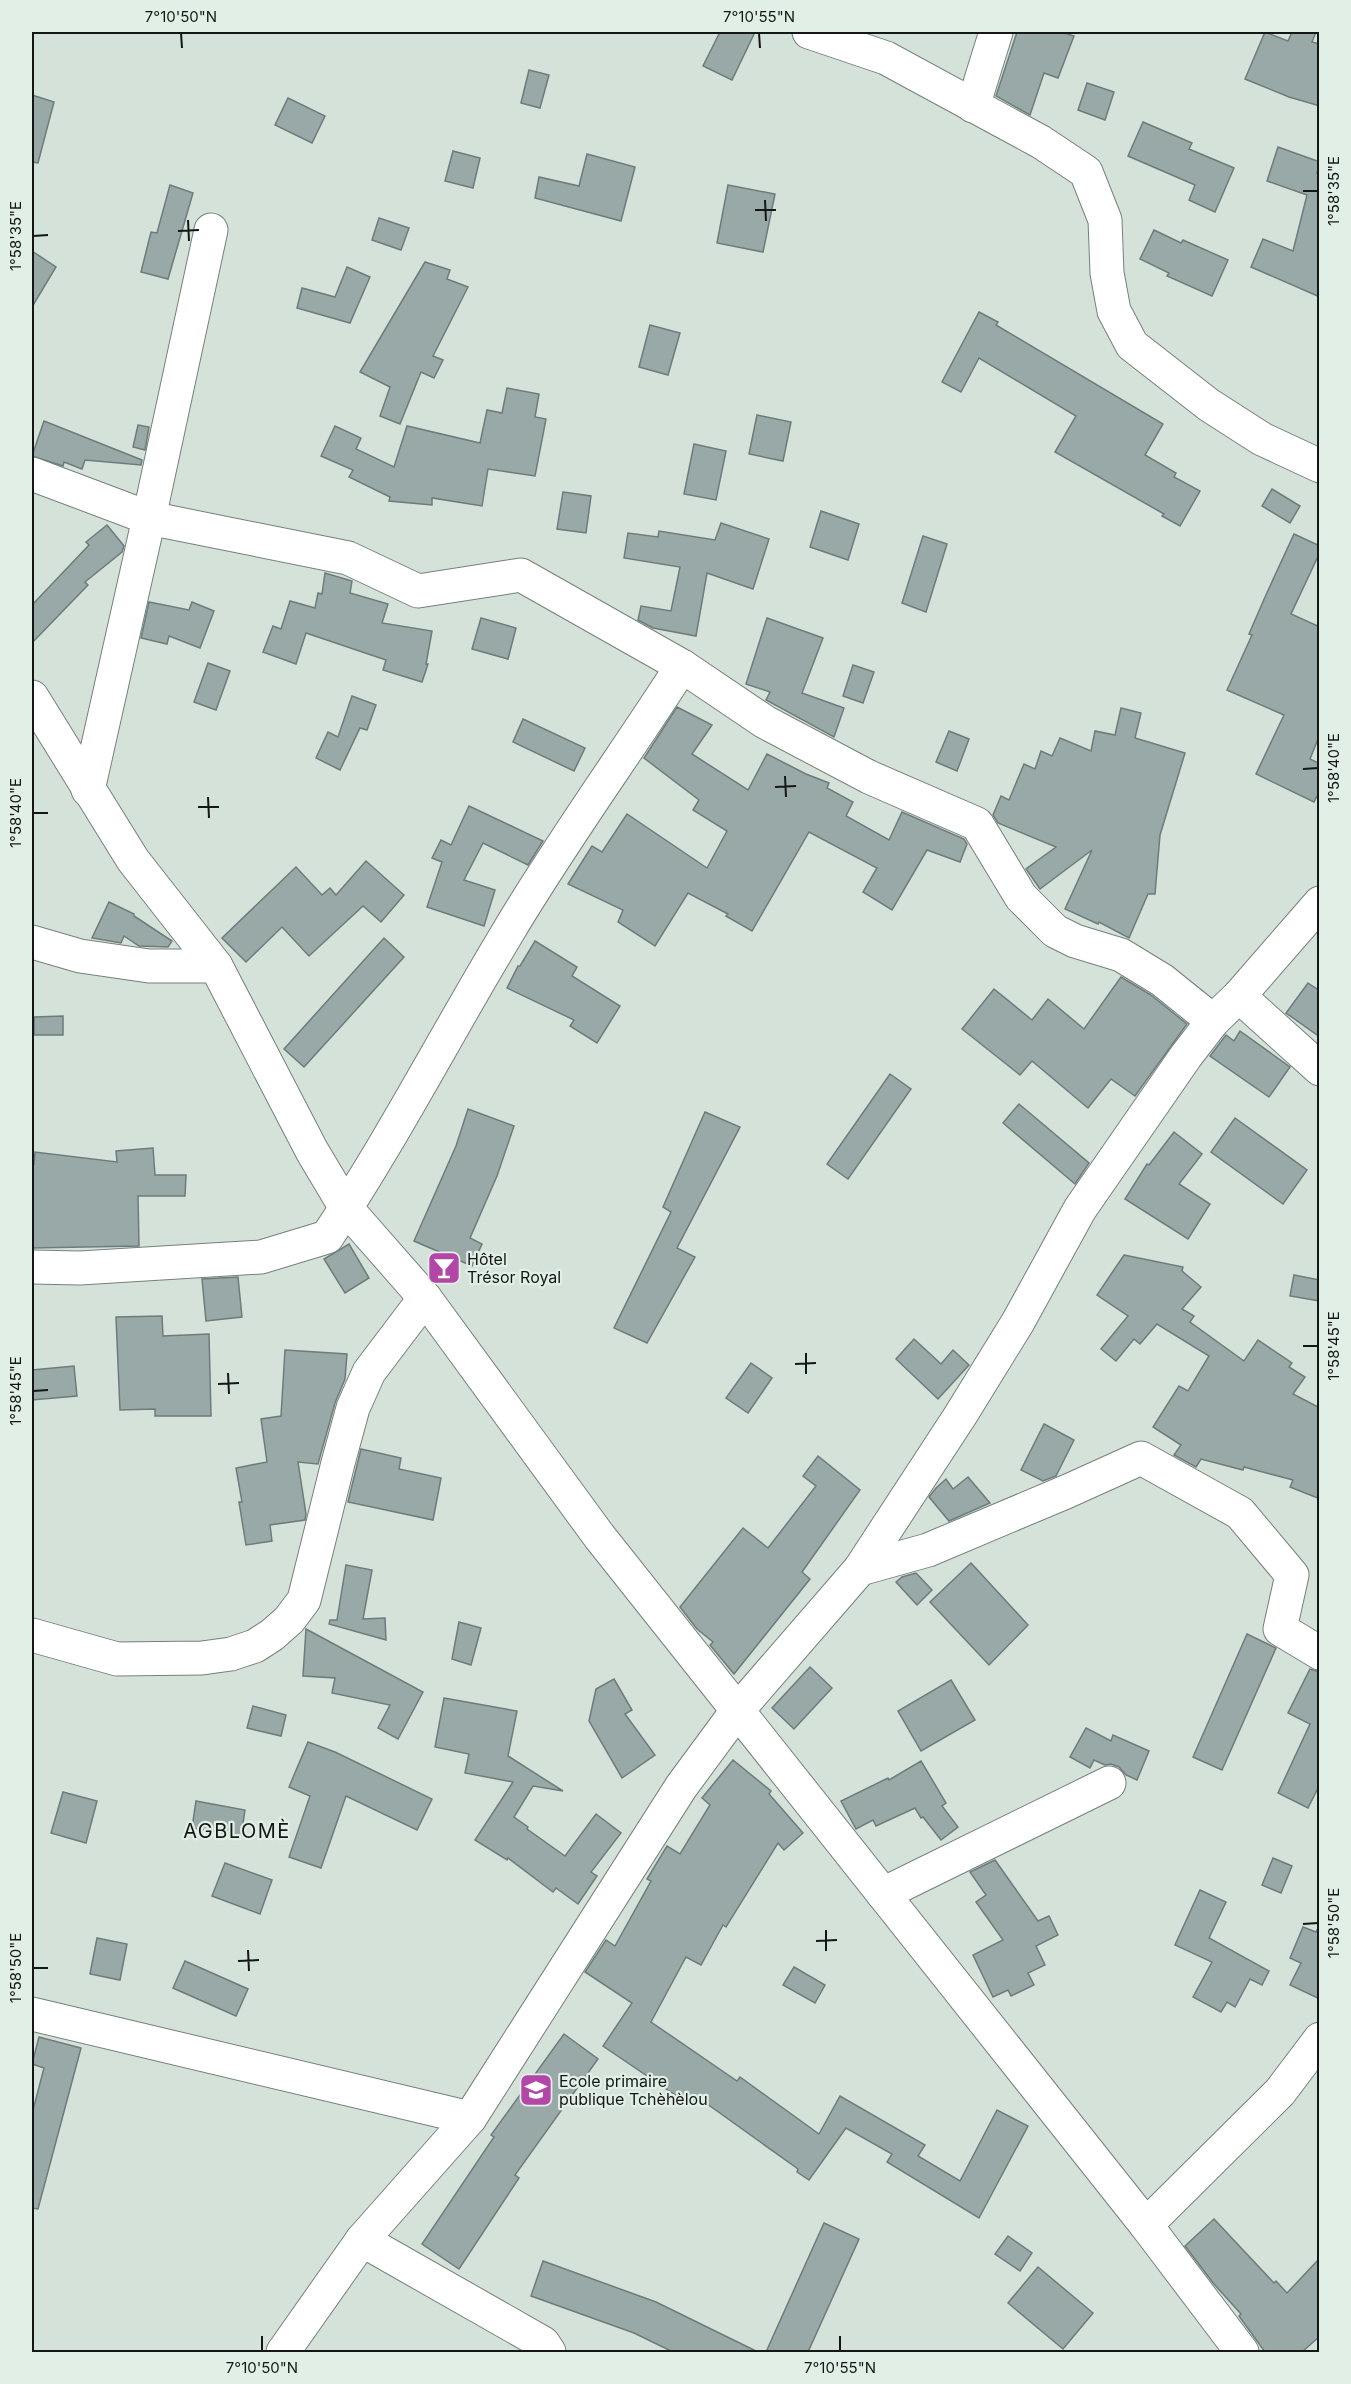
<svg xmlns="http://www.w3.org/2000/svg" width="1351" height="2384" font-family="Inter,sans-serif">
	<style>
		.building { fill: #99a9a8; stroke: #6d7c7b; stroke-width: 1.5 }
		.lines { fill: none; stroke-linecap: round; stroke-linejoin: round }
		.minor-casing { stroke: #75817a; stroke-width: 35 }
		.minor { stroke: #fff; stroke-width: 33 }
		.ticks { fill: none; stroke: #131715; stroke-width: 2 }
		.labels { text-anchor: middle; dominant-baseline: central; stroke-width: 4.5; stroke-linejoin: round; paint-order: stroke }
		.poi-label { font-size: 16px; fill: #131715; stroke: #e2efe7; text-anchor: start }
		.quarter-label { font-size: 20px; letter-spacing: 1.5px; fill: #131715; stroke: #e2efe7 }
		.neatline { fill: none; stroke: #131715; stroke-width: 2 }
		.ticks-label { font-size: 15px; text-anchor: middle; fill: #131715 }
	</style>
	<rect width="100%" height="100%" fill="#d5e2da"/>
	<g class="building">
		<polygon points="720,32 755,32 732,80 703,66"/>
		<polygon points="1017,32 1061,32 1074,36 1058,78 1044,73 1030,115 996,96"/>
		<polygon points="1265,32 1288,41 1292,32 1316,32 1312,42 1320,44 1320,106 1289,97 1245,79"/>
		<polygon points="529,70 549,75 540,108 521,103"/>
		<polygon points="1087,83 1114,92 1105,120 1078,110"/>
		<polygon points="32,95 54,102 38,163 32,162"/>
		<polygon points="288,98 325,116 312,143 275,125"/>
		<polygon points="1143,122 1192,143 1189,149 1234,168 1215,212 1189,200 1195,185 1128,156"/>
		<polygon points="1278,147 1320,162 1317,173 1320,173 1320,297 1251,267 1263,239 1293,251 1307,195 1267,181"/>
		<polygon points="453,151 480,158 473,188 445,181"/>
		<polygon points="587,154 635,167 621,221 535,198 539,177 579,186"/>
		<polygon points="170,185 193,193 168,279 141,272 151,232 157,233"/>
		<polygon points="728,185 775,194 763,252 717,243"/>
		<polygon points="379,218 409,228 401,250 372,240"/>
		<polygon points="1154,230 1181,243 1183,240 1228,260 1212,296 1167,276 1169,273 1140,259"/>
		<polygon points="32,251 56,267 32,307"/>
		<polygon points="425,262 450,270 447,279 468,287 433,356 443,360 434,378 421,372 400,424 380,416 390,387 360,372"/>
		<polygon points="347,267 370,277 350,323 297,308 302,288 335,297"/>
		<polygon points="979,312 998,322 996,325 1163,424 1145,455 1176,473 1174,477 1200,491 1180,526 1162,516 1164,514 1055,452 1076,416 979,358 961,392 942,382"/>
		<polygon points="650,325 680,333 668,375 639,367"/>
		<polygon points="507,388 539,394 535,417 546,419 535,476 488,469 482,506 432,498 432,505 389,501 390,497 349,477 353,470 321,456 335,426 361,438 356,449 394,467 407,426 480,443 487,410 502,413"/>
		<polygon points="757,415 791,422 783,461 749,454"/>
		<polygon points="44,421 142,460 141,465 85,460 82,469 64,462 63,466 32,456"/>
		<polygon points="138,425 149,427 145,450 133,447"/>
		<polygon points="694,444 726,451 716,500 684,494"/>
		<polygon points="1272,489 1300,506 1290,523 1262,506"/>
		<polygon points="563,492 591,496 586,533 557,529"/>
		<polygon points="821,511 859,524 848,560 810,547"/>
		<polygon points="721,523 769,539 753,589 707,573 696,636 653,628 638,620 641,606 671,611 680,567 624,558 628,533 658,537 659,531 715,540"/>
		<polygon points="107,525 124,546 122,552 85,582 88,585 32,643 32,605 89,545 86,542"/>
		<polygon points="1294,534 1320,546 1320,552 1291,614 1320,627 1320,734 1310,759 1320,764 1320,790 1314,802 1256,774 1284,715 1227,690 1252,635 1249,634 1265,597"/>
		<polygon points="923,536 947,544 926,612 902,603"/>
		<polygon points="325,573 352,581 350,593 388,604 382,623 432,631 426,664 428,664 422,682 383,670 386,660 306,633 296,664 263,652 273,626 281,629 290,601 315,608 318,593 322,594"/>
		<polygon points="149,602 189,610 192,602 214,611 200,648 169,636 167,644 141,638"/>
		<polygon points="481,618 516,628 508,659 472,649"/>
		<polygon points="767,618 823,638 802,693 844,708 834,737 766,700 770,692 746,684"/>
		<polygon points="208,663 230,671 216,710 194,702"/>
		<polygon points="853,665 874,672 863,703 843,696"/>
		<polygon points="352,696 376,705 367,730 360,728 340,770 316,758 328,732 338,737"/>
		<polygon points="677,707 712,725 692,754 748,790 767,754 806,774 829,783 827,788 853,802 846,816 889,840 902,812 964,839 967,844 960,862 927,850 892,910 863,892 877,868 809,832 752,931 726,916 728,914 688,893 655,946 618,922 623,910 568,884 592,846 602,852 627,814 707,868 727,831 693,810 699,800 644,758"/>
		<polygon points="1121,708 1141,713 1135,738 1185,753 1160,835 1155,894 1148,894 1129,938 1099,922 1098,924 1065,909 1092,850 1040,889 1026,869 1056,847 998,823 993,815 1001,796 1009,800 1024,764 1035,769 1041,751 1052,756 1060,738 1091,751 1095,731 1115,735"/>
		<polygon points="523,719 585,748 574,771 513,742"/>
		<polygon points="949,731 969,739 957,771 936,762"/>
		<polygon points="469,806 543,841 528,865 483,843 464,880 495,890 484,926 427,907 442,862 432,858 441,840 451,845"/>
		<polygon points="366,861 404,895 381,922 363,906 309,956 282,927 246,962 222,938 296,867 322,895 330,888 336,895"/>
		<polygon points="109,902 134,914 134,916 172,941 168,947 139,946 124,936 121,943 92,938"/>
		<polygon points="384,938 404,957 304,1067 284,1049"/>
		<polygon points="535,941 577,967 572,976 620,1006 597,1043 570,1026 574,1020 507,988 518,966 520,966"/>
		<polygon points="1121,977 1151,995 1187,1024 1135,1096 1111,1079 1088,1108 1032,1061 1020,1075 962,1029 994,989 1032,1020 1048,999 1084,1029"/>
		<polygon points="1308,983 1320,991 1320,1037 1286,1013"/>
		<polygon points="63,1016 63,1035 34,1035 34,1017"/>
		<polygon points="1240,1031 1290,1067 1269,1097 1210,1056 1226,1035 1234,1041"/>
		<polygon points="890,1074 911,1089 848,1179 827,1164"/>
		<polygon points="1019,1104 1089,1163 1075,1184 1003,1123"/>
		<polygon points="468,1109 514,1126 497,1176 470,1238 482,1244 472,1266 414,1241 456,1146"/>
		<polygon points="705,1112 740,1127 677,1248 695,1257 647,1343 614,1328 671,1212 663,1207"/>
		<polygon points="1235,1118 1307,1170 1283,1204 1211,1152"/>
		<polygon points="1174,1132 1202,1154 1179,1184 1210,1204 1188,1239 1125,1199 1147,1164 1149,1165"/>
		<polygon points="153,1148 155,1175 186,1175 185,1196 138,1196 139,1246 32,1248 32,1163 34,1164 35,1152 117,1162 116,1151"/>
		<polygon points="349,1244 369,1278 345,1293 324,1259"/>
		<polygon points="1124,1255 1183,1267 1182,1271 1201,1287 1182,1309 1194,1316 1190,1322 1244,1361 1258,1340 1292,1363 1289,1367 1305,1377 1293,1394 1320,1408 1320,1499 1290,1487 1293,1480 1244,1467 1243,1470 1201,1459 1196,1467 1174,1455 1181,1445 1153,1427 1179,1386 1188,1391 1209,1356 1157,1324 1140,1344 1134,1339 1116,1361 1101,1349 1128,1316 1097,1295"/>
		<polygon points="1294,1275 1320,1280 1320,1301 1290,1296"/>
		<polygon points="238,1277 242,1317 206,1321 202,1279"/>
		<polygon points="162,1316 163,1336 209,1334 211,1416 155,1416 155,1409 120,1410 116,1317"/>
		<polygon points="914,1339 941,1364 953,1350 969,1365 938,1399 896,1359"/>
		<polygon points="285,1350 347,1354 345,1379 335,1403 318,1464 298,1462 306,1514 305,1520 270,1525 272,1541 246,1545 239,1502 242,1502 236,1468 267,1462 261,1419 281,1416"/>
		<polygon points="751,1363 772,1378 748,1413 726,1398"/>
		<polygon points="74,1366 77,1396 32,1400 32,1370"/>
		<polygon points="1044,1424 1074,1440 1056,1476 1043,1481 1021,1470"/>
		<polygon points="361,1449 401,1458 399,1469 441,1478 433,1520 348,1502"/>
		<polygon points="818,1456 860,1490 802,1572 810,1579 734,1674 710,1645 713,1642 697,1629 680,1607 743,1528 768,1548 816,1486 803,1476"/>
		<polygon points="968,1477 990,1503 949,1521 929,1497 936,1488 946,1479 953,1489"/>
		<polygon points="971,1563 1028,1625 989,1665 930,1602"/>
		<polygon points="346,1565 372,1570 363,1619 385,1618 386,1640 329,1624 330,1620 337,1620"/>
		<polygon points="916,1573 932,1590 917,1605 896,1582 902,1577"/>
		<polygon points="459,1622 481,1628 471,1665 452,1659"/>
		<polygon points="306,1629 423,1692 398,1739 378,1728 390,1705 332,1693 335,1678 303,1676"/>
		<polygon points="1247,1634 1276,1648 1222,1770 1193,1757"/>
		<polygon points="810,1667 832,1688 794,1729 772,1708"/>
		<polygon points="1310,1669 1320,1672 1320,1784 1308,1808 1278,1793 1310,1724 1288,1713"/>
		<polygon points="614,1679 632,1710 625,1714 655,1755 622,1778 589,1721 596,1689"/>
		<polygon points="951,1680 975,1720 921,1751 898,1711"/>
		<polygon points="444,1698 517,1711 508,1756 563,1791 533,1786 514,1817 528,1827 527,1829 565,1856 596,1814 621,1833 591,1872 597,1876 578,1904 556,1888 553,1892 508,1858 507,1860 475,1840 513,1782 465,1773 469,1754 435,1747"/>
		<polygon points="253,1706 286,1715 281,1736 247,1728"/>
		<polygon points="1086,1728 1111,1741 1113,1735 1149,1751 1137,1780 1126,1775 1119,1767 1111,1764 1105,1765 1094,1760 1090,1768 1070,1757"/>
		<polygon points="308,1742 335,1752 432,1799 417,1830 346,1796 321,1868 289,1857 310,1796 289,1787"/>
		<polygon points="733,1760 771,1791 769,1794 803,1833 784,1850 778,1843 726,1927 723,1925 701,1965 686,1957 651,2022 737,2081 740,2077 819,2134 840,2096 925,2145 918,2156 960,2181 997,2110 1028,2126 979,2218 887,2162 892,2154 846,2128 809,2180 797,2172 798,2169 696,2096 690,2105 603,2046 632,2003 585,1972 606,1940 615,1946 651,1881 647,1879 667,1846 680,1854 710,1805 702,1798"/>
		<polygon points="921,1761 946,1803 942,1806 958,1827 941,1840 923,1817 921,1818 915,1808 876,1826 873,1820 856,1829 841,1801 888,1778 889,1780"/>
		<polygon points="63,1792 97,1801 86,1843 51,1833"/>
		<polygon points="196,1801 245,1810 241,1836 192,1828"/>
		<polygon points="1273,1858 1292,1866 1281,1893 1262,1885"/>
		<polygon points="995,1860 1038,1921 1049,1916 1058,1935 1036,1946 1045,1965 1028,1973 1034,1985 1011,1996 1008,1990 993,1997 973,1955 1003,1940 976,1902 986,1895 970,1872"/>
		<polygon points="225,1863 272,1880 260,1914 212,1896"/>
		<polygon points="1200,1890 1226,1902 1209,1938 1269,1971 1262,1985 1250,1979 1235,2007 1227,2002 1221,2012 1193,1997 1212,1962 1175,1945"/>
		<polygon points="1320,1924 1320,1999 1290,1985 1301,1963 1290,1958 1303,1927 1316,1932"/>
		<polygon points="97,1938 127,1944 120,1980 90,1974"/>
		<polygon points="185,1961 248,1989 236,2016 173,1988"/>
		<polygon points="794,1967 825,1985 815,2003 783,1985"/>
		<polygon points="564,2034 598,2059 515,2175 519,2178 459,2269 422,2244 494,2137 491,2135"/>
		<polygon points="39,2037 81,2048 38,2209 32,2208 32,2114 44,2068 32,2064"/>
		<polygon points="1214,2219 1274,2283 1276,2281 1287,2293 1320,2258 1320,2336 1302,2352 1265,2352 1239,2316 1241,2314 1214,2284 1185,2246"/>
		<polygon points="824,2223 859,2239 808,2352 766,2352"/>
		<polygon points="1008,2236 1032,2253 1020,2271 995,2254"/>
		<polygon points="543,2261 656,2302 758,2352 673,2352 634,2333 531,2296"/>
		<polygon points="1038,2267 1093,2313 1063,2349 1008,2303"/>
	</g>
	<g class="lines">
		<defs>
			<g id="minor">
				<polyline points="809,32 886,58 1041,142 1086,172 1105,220 1107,273 1114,311 1132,345 1209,405 1262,439 1320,466"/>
				<polyline points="973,106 996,32"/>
				<polyline points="32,474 149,518 211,230"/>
				<polyline points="32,697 133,860 216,966 312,1151 346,1208 425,1298 599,1536 1146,2225 1242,2352"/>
				<polyline points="88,790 149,518 348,558 418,591 521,575 682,666 765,722 869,777 977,824 1021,897 1055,931 1075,941 1121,955 1162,980 1213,1021"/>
				<polyline points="32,942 80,956 149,966 216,966"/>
				<polyline points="1239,996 1320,1069"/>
				<path d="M32 1267 80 1268 261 1257 327 1237C393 1138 447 1033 508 932 562 841 625 755 682 666"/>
				<polyline points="860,1569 928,1550 1068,1491 1141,1458 1240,1513 1292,1575 1280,1629 1320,1653"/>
				<polyline points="32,1635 117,1659 202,1658 231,1654 255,1646 272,1635 289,1620 304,1600 338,1463 353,1408 369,1372 425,1298"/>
				<polyline points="883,1894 1109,1783"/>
				<polyline points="32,2014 470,2118"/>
				<polyline points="1146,2225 1280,2092 1320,2039"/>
				<polyline points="362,2240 543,2343 549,2352"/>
				<polyline points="283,2352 362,2240 470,2118 681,1787 737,1711 860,1569 960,1416 1018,1322 1080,1209 1186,1056 1213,1021 1239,996 1320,903"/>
			</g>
		</defs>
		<use href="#minor" class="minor-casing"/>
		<use href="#minor" class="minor"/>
	</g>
	<path class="ticks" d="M181 33 182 48M759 33 760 48M1303 191H1318M765 200 766 221M755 210H776M188 220 189 241M178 231 199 230M33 236 48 235M1303 769 1318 768M785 776 786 797M775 787 796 786M208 797 209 818M198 807H219M33 813H48M1303 1346H1318M806 1353V1374M795 1364 816 1363M228 1373 229 1394M218 1384 239 1383M33 1391 48 1390M1303 1924 1318 1923M826 1930V1951M816 1941 837 1940M248 1950 249 1971M238 1961 259 1960M33 1968H48M262 2336V2351M840 2336V2351"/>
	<defs>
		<symbol id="bar-square" viewBox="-11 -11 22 22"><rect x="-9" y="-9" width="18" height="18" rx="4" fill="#b247a7" stroke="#e2efe7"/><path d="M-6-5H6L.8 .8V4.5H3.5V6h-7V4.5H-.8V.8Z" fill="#fff"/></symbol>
		<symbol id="school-square" viewBox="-11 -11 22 22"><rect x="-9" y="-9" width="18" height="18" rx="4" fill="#b247a7" stroke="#e2efe7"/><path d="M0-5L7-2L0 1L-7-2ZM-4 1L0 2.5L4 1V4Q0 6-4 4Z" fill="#fff"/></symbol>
	</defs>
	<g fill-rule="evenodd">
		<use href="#bar-square" x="425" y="1249" width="38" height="38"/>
		<use href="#school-square" x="517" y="2071" width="38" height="38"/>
	</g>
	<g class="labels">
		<g class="poi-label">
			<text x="467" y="1259">Hôtel<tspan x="467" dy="18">Trésor Royal</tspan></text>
			<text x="559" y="2081">Ecole primaire<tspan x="559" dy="18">publique Tchèhèlou</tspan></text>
		</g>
		<g class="quarter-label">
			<text x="237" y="1831">AGBLOMÈ</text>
		</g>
	</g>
	<rect width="1351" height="2384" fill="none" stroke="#e2efe7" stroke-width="66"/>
	<rect x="33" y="33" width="1285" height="2318" class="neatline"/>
	<g class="ticks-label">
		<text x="181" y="22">7°10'50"N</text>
		<text x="759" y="22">7°10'55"N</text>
		<text transform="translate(1334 191) rotate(-90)" y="5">1°58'35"E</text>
		<text transform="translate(16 236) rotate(-90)" y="5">1°58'35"E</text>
		<text transform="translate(1334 768) rotate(-90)" y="5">1°58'40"E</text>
		<text transform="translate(16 813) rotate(-90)" y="5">1°58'40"E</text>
		<text transform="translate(1334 1346) rotate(-90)" y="5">1°58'45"E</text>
		<text transform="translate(16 1391) rotate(-90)" y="5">1°58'45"E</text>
		<text transform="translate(1334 1923) rotate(-90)" y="5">1°58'50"E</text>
		<text transform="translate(16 1968) rotate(-90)" y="5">1°58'50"E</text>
		<text x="262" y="2373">7°10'50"N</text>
		<text x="840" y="2373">7°10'55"N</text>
	</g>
</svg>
